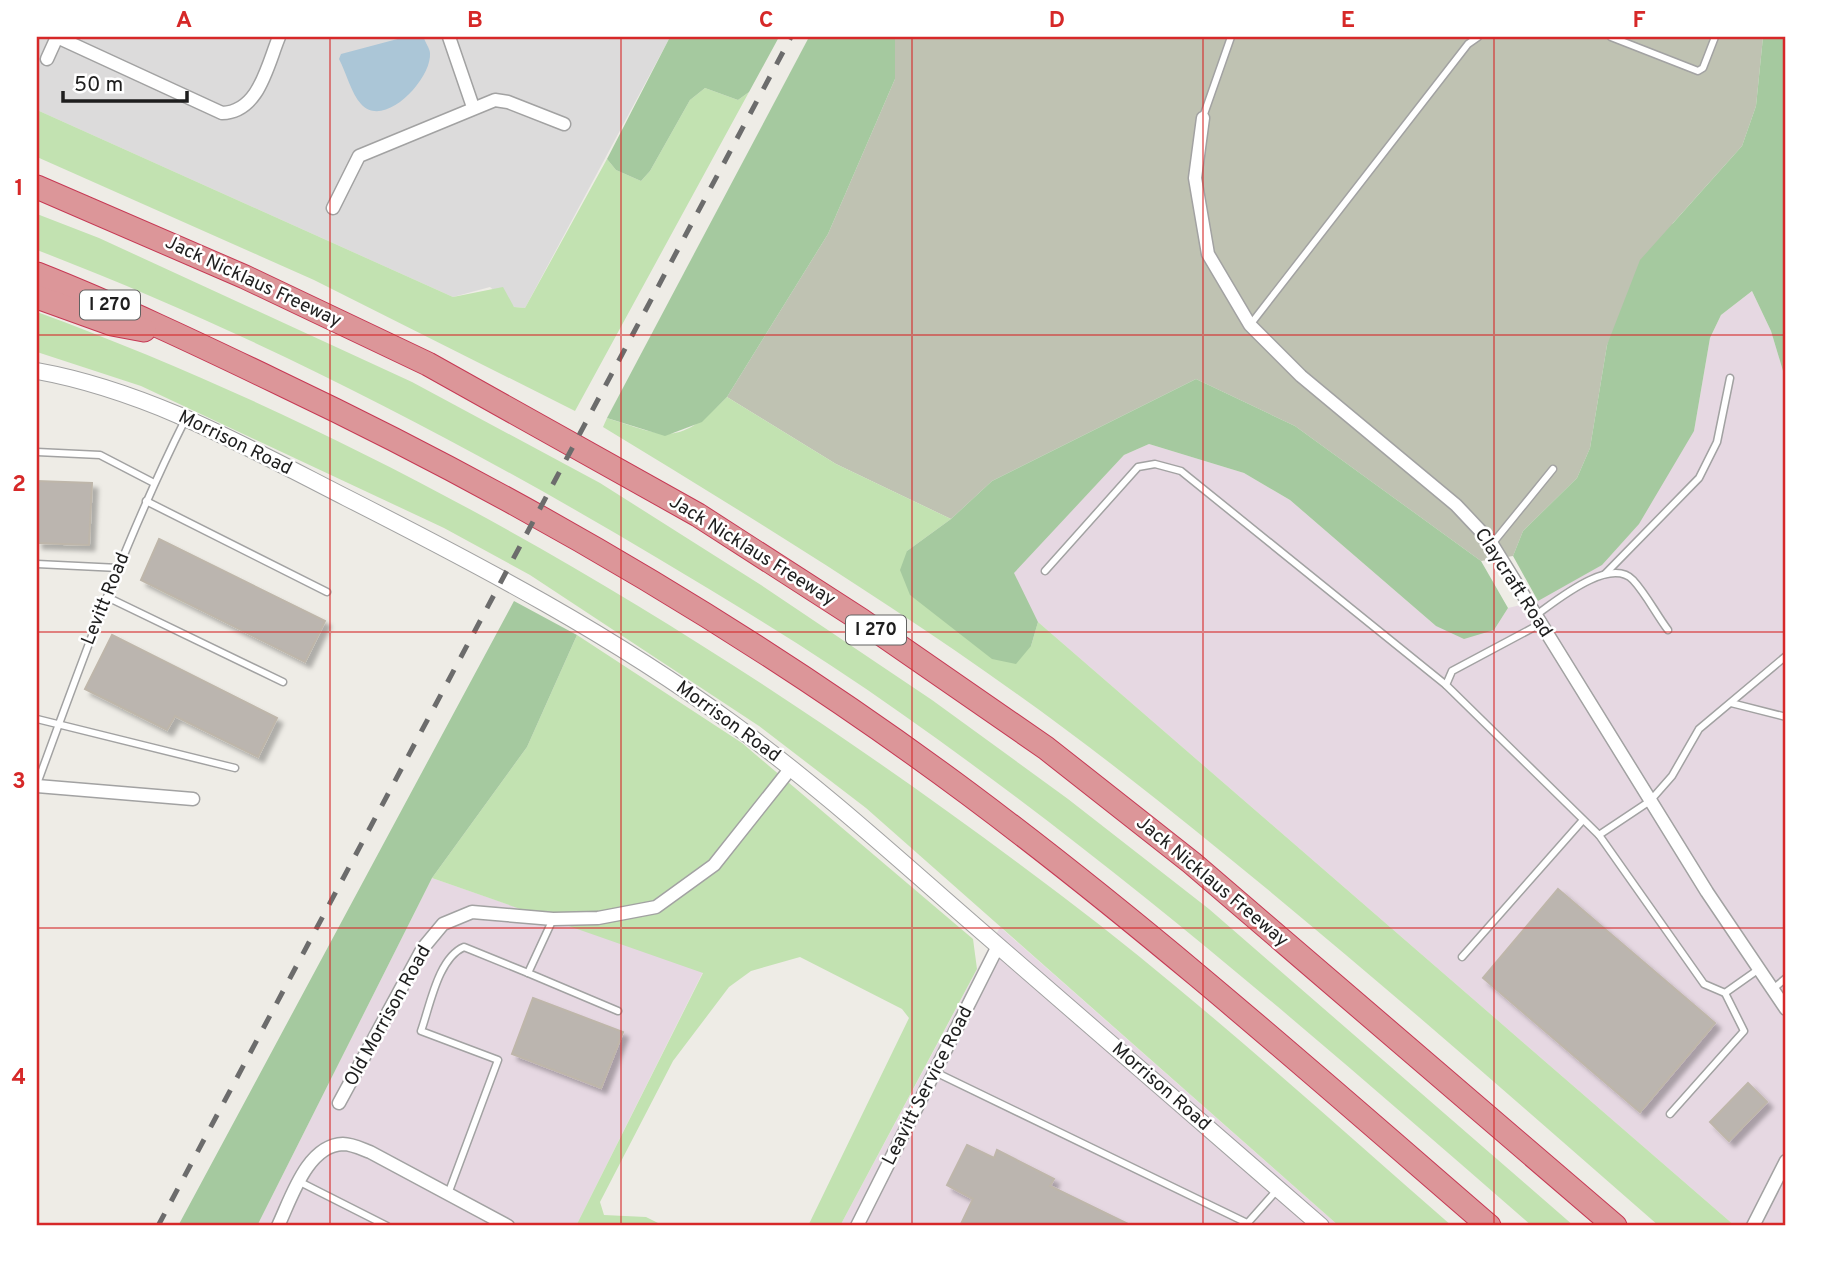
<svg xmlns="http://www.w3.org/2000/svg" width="1823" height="1263" font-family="Overpass,sans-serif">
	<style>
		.residential { fill: #dcdbdb }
		.industrial { fill: #e6d8e2 }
		.construction { fill: #bfc2b2 }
		.grass { fill: #c2e2b1 }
		.forest { fill: #a5c99f }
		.water { fill: #abc6d7 }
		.building { fill: #bbb5af; stroke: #beb6aa; stroke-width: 2; filter: url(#shadow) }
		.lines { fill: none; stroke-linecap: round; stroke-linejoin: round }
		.service-casing { stroke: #a2a2a2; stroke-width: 9 }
		.minor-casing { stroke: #a2a2a2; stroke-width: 15 }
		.tertiary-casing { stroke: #a2a2a2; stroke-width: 18 }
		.motorway-casing { stroke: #c63954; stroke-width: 25 }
		.service { stroke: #fff; stroke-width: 6 }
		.minor { stroke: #fff; stroke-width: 12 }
		.tertiary { stroke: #fff; stroke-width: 16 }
		.motorway { stroke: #dc9699; stroke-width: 23 }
		.rail { stroke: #6c6c6c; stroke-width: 5; stroke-dasharray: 14 14; stroke-linecap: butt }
		.grid { fill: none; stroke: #d62828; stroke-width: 2; stroke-opacity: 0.55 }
		.labels { text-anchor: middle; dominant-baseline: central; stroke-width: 5; stroke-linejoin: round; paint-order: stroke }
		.shield { fill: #fff; stroke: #626262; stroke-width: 2 }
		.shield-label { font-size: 18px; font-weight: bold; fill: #1e1e1e }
		.street-label { font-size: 19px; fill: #1e1e1e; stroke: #fff }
		.neatline { fill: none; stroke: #d62828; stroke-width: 2.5 }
		.grid-label { font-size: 23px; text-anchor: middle; font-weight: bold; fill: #d62828 }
	</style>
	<defs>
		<filter id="shadow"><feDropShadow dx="5.5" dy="5.5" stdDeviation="2" flood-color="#0004"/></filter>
	</defs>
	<rect width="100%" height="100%" fill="#eeece6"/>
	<polygon class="residential" points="37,37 670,37 525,308 514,307 490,287 453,297 37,110"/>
	<g class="industrial">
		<polygon points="1752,291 1771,331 1786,381 1786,1226 1735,1226 1038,622 1013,573 1124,455 1149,444 1244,473 1290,500 1436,626 1494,630 1508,608 1538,601 1694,431 1710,338 1721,315"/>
		<polygon points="432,878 703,972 577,1224 581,1226 257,1226"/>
		<polygon points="1000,927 1339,1226 840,1226"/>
	</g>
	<polygon class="construction" points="895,37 1763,37 1756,106 1742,146 1673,223 1607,345 1590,448 1577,478 1523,531 1513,556 1481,561 1295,426 1196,379 992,481 951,519 836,464 727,397 828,234 895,79"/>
	<g class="grass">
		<polygon points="705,88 738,100 749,92 575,411 314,280 37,157 37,110 453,297 503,287 514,307 525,308 607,159 616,170 641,181 650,171 690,100"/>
		<path d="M37 214 99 238 412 382 600 483 761 585 932 700 1068 799 1209 909 1574 1226H1532C1328 1048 1124 870 902 714 824 658 741 608 659 559 460 440 253 333 37 250Z"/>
		<path d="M37 312C407 448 748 658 1062 896 1197 998 1324 1115 1452 1226H1339L866 808 759 726 530 575 444 528 141 386 37 352Z"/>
		<path d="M727 397 836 464 951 519 907 551 1031 646 1038 622 1735 1226H1659C1482 1071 1305 915 1119 770 956 643 779 534 603 427L607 418C669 438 678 446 727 397Z"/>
		<polygon points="577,635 742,743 973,939 977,969 840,1226 808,1226 909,1018 902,1009 800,957 751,971 729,987 673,1061 600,1202 604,1215 646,1217 664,1226 577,1224 703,973 432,878 527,747"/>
	</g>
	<g class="forest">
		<polygon points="670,37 779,37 749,92 738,100 705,88 690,100 650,171 641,181 616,170 607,159"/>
		<polygon points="809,37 895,37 895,79 828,234 727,397 702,422 665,436 607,418"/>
		<polygon points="1763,37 1786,37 1786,381 1771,331 1752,291 1721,315 1710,338 1694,431 1639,524 1602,565 1538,601 1513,556 1523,531 1577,478 1590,448 1607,345 1640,260 1742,146 1756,106"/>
		<polygon points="1196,379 1295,426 1481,561 1508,608 1494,630 1464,639 1436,626 1290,500 1244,473 1149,444 1124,455 1014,573 1038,622 1031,646 1016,664 992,659 910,595 900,570 907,551 951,519 992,481"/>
		<polygon points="514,601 577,635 527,747 432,878 257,1226 178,1226"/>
	</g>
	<path class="water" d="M405 37 424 38C425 42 430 49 430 53 432 79 384 130 361 104 351 93 346 72 339 59L341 54Z"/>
	<g class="building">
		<polygon points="37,481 92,483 89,545 37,543"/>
		<polygon points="159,539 325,621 305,662 141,580"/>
		<polygon points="112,635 277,718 258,757 175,716 167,730 85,689"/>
		<polygon points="1558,889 1715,1023 1640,1112 1483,978"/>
		<polygon points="533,998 623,1032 601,1088 512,1054"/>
		<polygon points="1748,1083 1767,1102 1729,1141 1710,1122"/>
		<polygon points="967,1145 994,1158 997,1150 1054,1179 1050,1186 1132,1226 960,1226 973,1199 947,1185"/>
	</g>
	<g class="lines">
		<defs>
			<g id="service">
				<polyline points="1611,37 1698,71 1703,68 1715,37"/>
				<polyline points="1203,117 1231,37"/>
				<polyline points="1250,325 1468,44 1478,37"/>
				<polyline points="37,452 100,455 154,483"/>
				<polyline points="146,501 327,592"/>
				<polyline points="1492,544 1553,469"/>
				<polyline points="37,564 119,568"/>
				<polyline points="1045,571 1138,467 1155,464 1181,471 1446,685"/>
				<polyline points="1605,574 1699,478 1717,442 1730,378"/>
				<polyline points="107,597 283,682"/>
				<path d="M1536 615C1556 601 1610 556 1633 580 1646 594 1656 614 1668 630"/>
				<polyline points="1540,624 1452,671 1446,685 1599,835"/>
				<polyline points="1731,703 1786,717"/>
				<polyline points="37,719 235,768"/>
				<path d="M37 784C82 661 126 538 185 420"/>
				<polyline points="553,919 528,973 618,1011"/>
				<polyline points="1462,957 1583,820"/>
				<polyline points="1759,969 1725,993 1704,984 1599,835 1650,801 1672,776 1699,729 1786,656"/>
				<polyline points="1773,989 1786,978"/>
				<polyline points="935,1072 1247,1223"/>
				<polyline points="1670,1114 1744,1031 1725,993"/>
				<polyline points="300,1182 387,1226"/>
				<path d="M448 1194 498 1060 421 1031C430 1006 438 958 464 947L528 973"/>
				<polyline points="1245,1226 1277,1190"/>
			</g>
			<g id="minor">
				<path d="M57 37 222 113C259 112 267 66 279 37"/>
				<polyline points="449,37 473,107"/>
				<polyline points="47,59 57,37"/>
				<polyline points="1203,118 1195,178 1208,254 1250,325 1301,376 1456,505 1490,541 1707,892 1786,1009"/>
				<polyline points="333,208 359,156 495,100 508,102 564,124"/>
				<polyline points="37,786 193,799"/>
				<polyline points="339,1103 423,948 443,924 472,912 553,919 598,918 656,907 714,865 791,768"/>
				<path d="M278 1226C291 1199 307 1145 343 1144 352 1144 362 1149 370 1152L508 1226"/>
				<polyline points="857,1226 998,946"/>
				<polyline points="1753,1226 1786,1161"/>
			</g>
			<path id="tertiary" d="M37 371C148 391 247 447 347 498 479 565 612 635 732 723 825 791 909 869 996 944 1104 1038 1213 1132 1321 1226"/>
			<g id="motorway">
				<polyline points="37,187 245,277 428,364 698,515 861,620 1046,748 1192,863 1615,1226"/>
				<path d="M37 274C118 306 198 344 277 382 519 497 754 634 969 794 1150 929 1319 1079 1489 1226"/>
				<polyline points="37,297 112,324 144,330"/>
			</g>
		</defs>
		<use href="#service" class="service-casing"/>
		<use href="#minor" class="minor-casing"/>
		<use href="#tertiary" class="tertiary-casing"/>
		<use href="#motorway" class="motorway-casing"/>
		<use href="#service" class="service"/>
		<use href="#minor" class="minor"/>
		<use href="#tertiary" class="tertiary"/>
		<use href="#motorway" class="motorway"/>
		<polyline class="rail" points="158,1226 791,37"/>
	</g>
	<path class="grid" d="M330 37V1226M621 37V1226M912 37V1226M1203 37V1226M1494 37V1226M37 335H1786M37 632H1786M37 928H1786"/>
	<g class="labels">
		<g class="shield">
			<rect x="80" y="290.5" width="60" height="29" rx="5"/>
			<rect x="846" y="615.5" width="60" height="29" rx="5"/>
		</g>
		<g class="shield-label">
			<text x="110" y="305">I 270</text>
			<text x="876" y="630">I 270</text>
		</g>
		<g class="street-label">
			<text transform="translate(253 282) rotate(25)">Jack Nicklaus Freeway</text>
			<text transform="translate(235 443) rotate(26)">Morrison Road</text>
			<text transform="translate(752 551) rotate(32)">Jack Nicklaus Freeway</text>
			<text transform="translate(1513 583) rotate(57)">Claycraft Road</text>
			<text transform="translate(106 599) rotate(-68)">Levitt Road</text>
			<text transform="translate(728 722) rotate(36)">Morrison Road</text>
			<text transform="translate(1212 882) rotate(40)">Jack Nicklaus Freeway</text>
			<text transform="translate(388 1016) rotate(-61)">Old Morrison Road</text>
			<text transform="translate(928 1086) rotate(-63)">Leavitt Service Road</text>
			<text transform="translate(1161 1087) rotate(41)">Morrison Road</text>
		</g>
	</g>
	<rect width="1823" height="1263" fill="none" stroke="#ffffff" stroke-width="77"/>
	<path d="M63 91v10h124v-10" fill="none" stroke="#1e1e1e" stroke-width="3.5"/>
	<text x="74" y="91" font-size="21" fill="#1e1e1e" stroke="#ffffff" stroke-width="5" paint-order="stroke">50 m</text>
	<rect x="38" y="38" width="1746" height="1186" class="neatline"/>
	<g class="grid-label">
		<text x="184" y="27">A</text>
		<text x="475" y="27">B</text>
		<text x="766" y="27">C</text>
		<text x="1057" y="27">D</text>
		<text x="1348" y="27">E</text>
		<text x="1639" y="27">F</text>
		<text x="19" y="195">1</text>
		<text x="19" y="491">2</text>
		<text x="19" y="788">3</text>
		<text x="19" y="1084">4</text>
	</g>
</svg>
